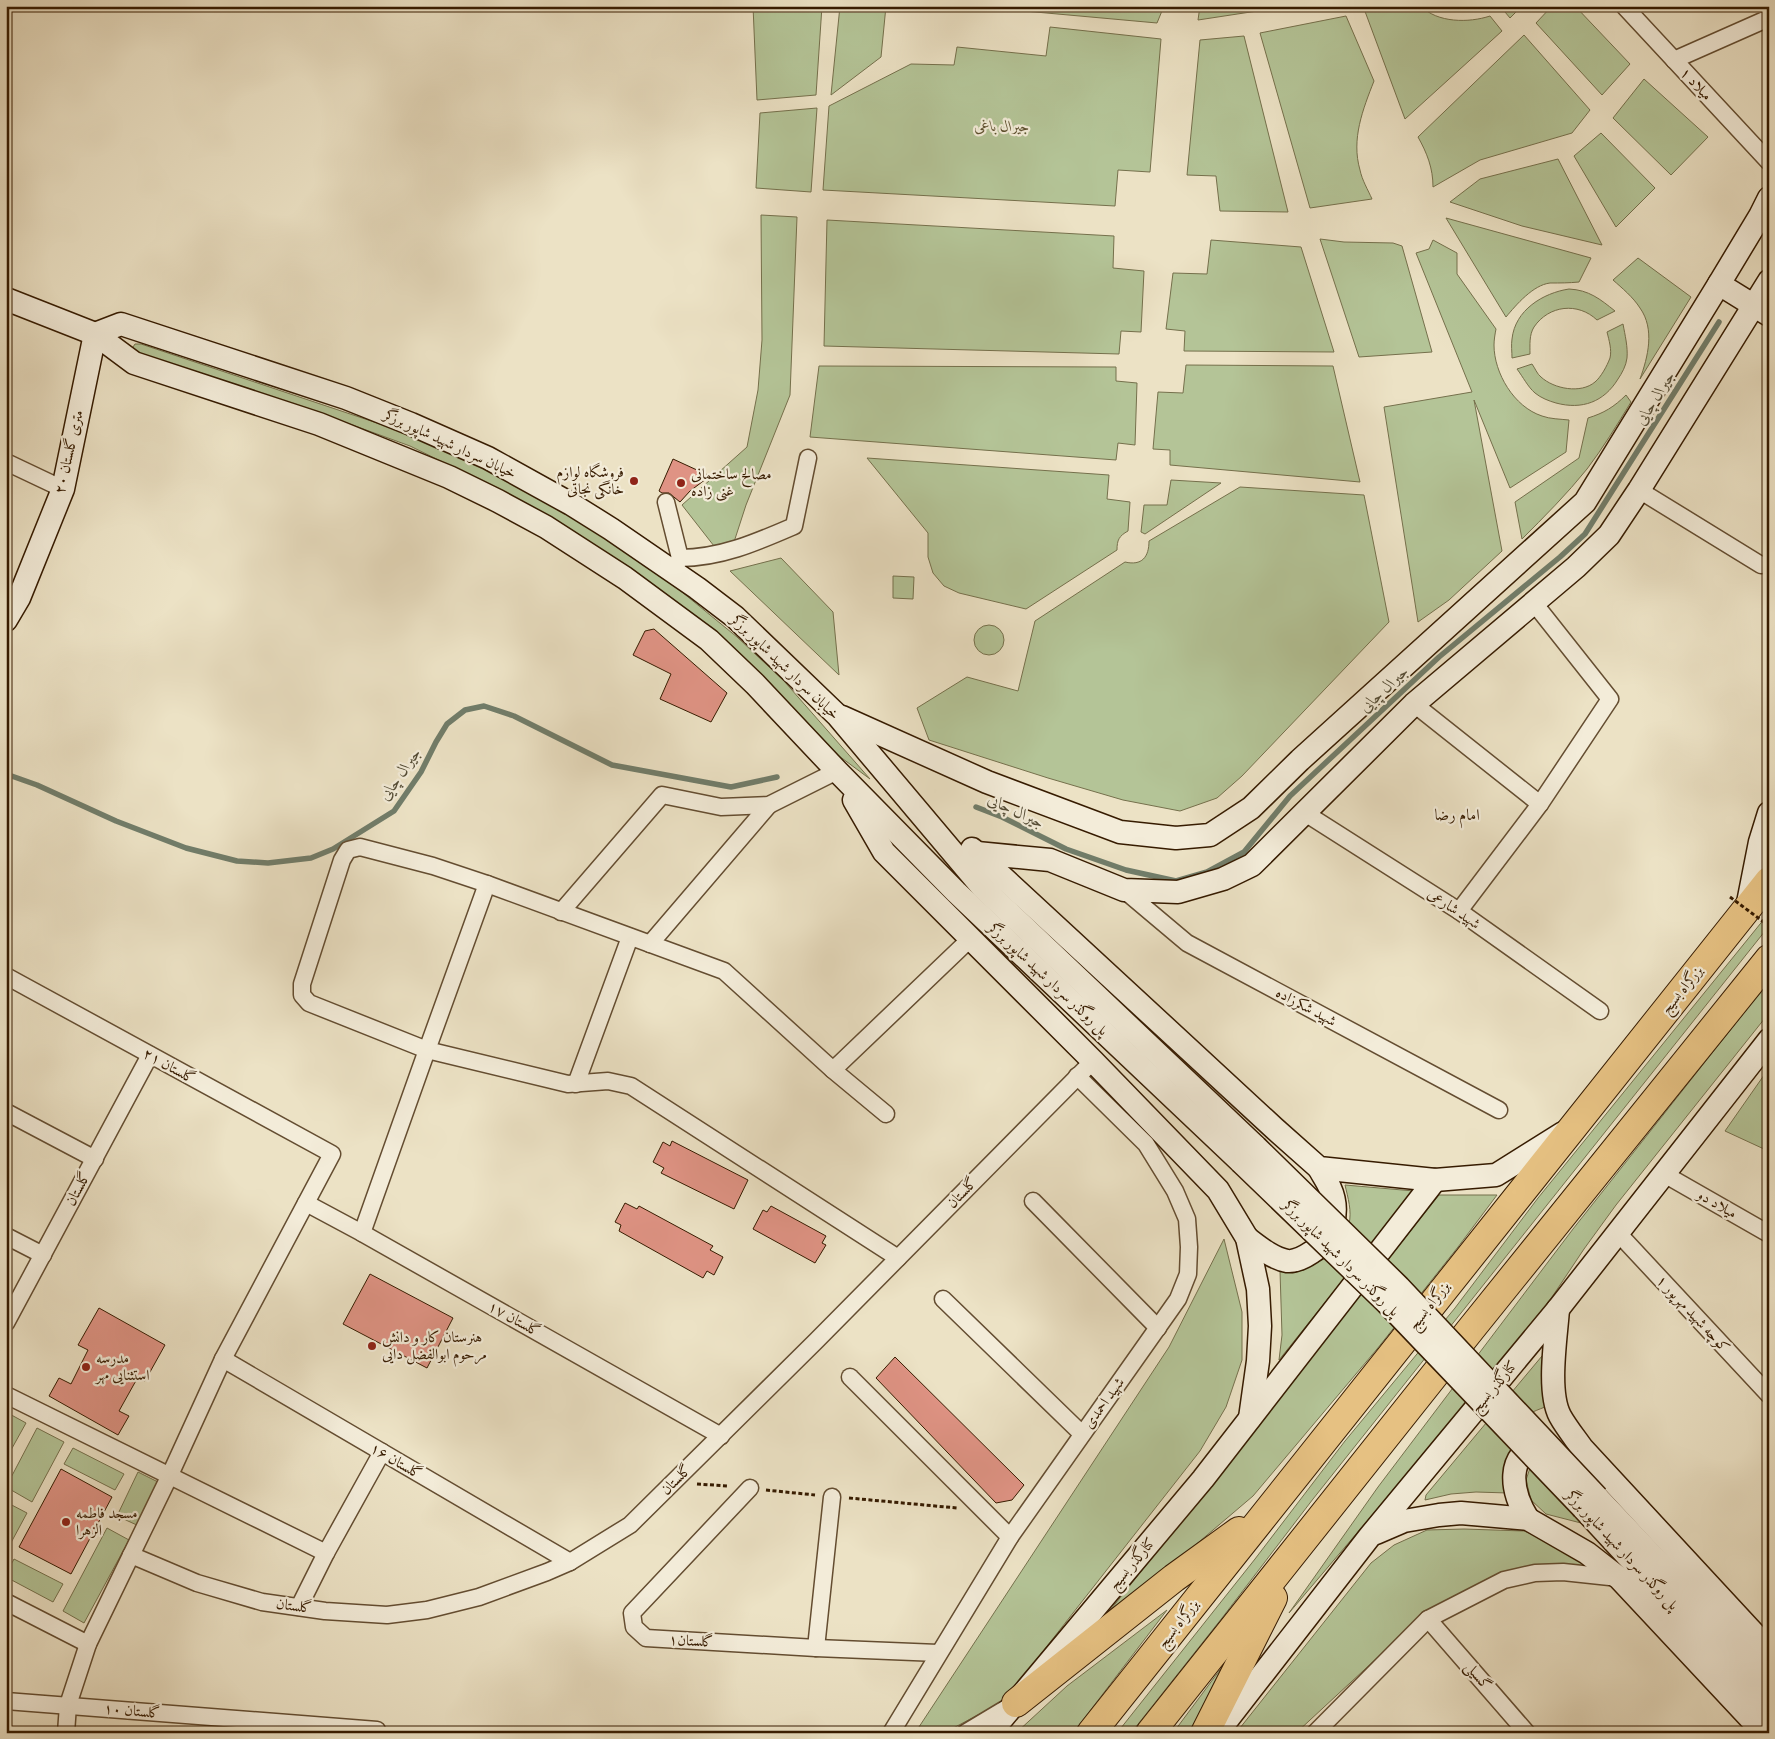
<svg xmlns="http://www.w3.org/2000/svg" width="1775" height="1739" font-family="'IM FELL DW Pica',Amiri,serif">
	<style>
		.green { fill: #b4c497; stroke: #75704c }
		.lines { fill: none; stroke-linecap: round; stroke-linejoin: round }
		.stream { stroke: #717d6a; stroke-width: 5.5 }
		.building { fill: #df9384; stroke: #361b00 }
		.street-casing { stroke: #644d31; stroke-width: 19 }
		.secondary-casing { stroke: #361b00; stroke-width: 25 }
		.highway-casing { stroke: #361b00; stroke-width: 30 }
		.path { stroke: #361b00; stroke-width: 3; stroke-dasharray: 4 2.5; stroke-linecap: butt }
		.street { stroke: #f3ecd9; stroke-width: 16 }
		.secondary { stroke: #f3ecd9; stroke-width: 22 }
		.highway { stroke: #e6c182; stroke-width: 28 }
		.secondary-bridge-casing { stroke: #361b00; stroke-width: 25; stroke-linecap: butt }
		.path-bridge { stroke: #361b00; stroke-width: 3; stroke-dasharray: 4 2.5; stroke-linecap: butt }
		.secondary-bridge { stroke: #f3ecd9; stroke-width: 22 }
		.poi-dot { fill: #8f2418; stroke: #f3ecd9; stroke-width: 2 }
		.labels { text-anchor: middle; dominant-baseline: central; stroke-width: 4.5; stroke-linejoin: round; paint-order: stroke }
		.street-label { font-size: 15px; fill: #361b00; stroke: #f3ecd9 }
		.park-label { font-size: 15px; font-style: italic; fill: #5c4e2d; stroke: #f3ecd9 }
		.poi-label { font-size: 15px; fill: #361b00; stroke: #f3ecd9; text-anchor: start }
		.water-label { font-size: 16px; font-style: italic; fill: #544c35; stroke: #f3ecd9 }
		.neighbourhood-label { font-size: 16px; fill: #361b00; stroke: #f3ecd9 }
	</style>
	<rect width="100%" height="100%" fill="#ece2c5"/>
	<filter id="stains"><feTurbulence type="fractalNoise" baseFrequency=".004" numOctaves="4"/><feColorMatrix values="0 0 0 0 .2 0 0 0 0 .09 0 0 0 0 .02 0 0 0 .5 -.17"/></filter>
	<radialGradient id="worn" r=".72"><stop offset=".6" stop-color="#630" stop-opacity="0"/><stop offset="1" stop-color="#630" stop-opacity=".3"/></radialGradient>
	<g class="green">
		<polygon points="753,6 822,6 816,95 757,100"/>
		<polygon points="840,6 886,6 881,57 831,95"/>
		<polygon points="992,6 1164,6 1157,23 991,8"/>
		<polygon points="1200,6 1290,6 1198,20"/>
		<path d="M1363 6H1421C1437 23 1469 23 1490 16L1502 31 1405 119Z"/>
		<polygon points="1500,6 1522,6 1510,18"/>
		<polygon points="1552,6 1575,6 1630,64 1602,95 1536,23"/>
		<path d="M1346 16 1374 81C1363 109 1351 139 1360 170 1362 180 1368 190 1372 199L1310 208 1260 33Z"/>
		<polygon points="1050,27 1161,39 1150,172 1118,170 1115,206 823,190 829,106 911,64 954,65 957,47 1046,56"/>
		<path d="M1524 35 1590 110 1572 133 1480 160 1433 187C1433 168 1427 153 1418 137Z"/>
		<polygon points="1244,36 1288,212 1220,211 1216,176 1187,175 1200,40"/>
		<polygon points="1644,79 1708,137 1671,175 1613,118"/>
		<polygon points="817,108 811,192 756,188 760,113"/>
		<polygon points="1601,133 1655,188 1616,227 1574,156"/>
		<polygon points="1558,159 1602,245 1522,226 1450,202 1480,179"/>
		<polygon points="761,215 797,217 790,395 746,505 734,542 714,546 682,505 747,447 758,390 762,340"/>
		<path d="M1446 218 1591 258 1579 282C1569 283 1560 283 1550 283 1533 285 1516 305 1506 317Z"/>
		<polygon points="827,220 1114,236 1113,268 1144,271 1141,332 1121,331 1119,354 824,346"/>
		<polygon points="1320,239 1344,242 1393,243 1402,246 1432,352 1359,357"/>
		<polygon points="1211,240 1301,247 1334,352 1184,351 1185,331 1166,329 1173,273 1207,274"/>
		<path d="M1433 240 1457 253V274L1496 329C1495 334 1494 340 1494 345 1494 373 1514 407 1542 416 1550 419 1560 419 1569 420L1566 452 1510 488 1474 400 1502 551 1449 600 1418 622 1384 407 1472 392 1416 253 1429 249Z"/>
		<path d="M1638 258 1691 297 1640 379C1648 357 1655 329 1640 308 1633 297 1622 288 1613 280Z"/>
		<path d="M1569 289C1589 290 1600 299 1615 311L1597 320C1578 302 1549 305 1534 327 1529 335 1530 345 1530 354L1512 358C1512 352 1511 345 1512 339 1515 310 1543 293 1569 289Z"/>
		<path d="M1623 324C1625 335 1628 347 1627 358 1626 366 1622 373 1618 379 1604 402 1582 410 1556 403 1549 401 1541 398 1535 393 1528 387 1523 377 1517 369L1532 364C1535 368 1537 374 1541 377 1554 389 1581 394 1595 382 1601 377 1607 366 1610 358 1612 350 1609 340 1607 332Z"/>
		<polygon points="135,344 141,344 413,435 504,478 589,526 666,579 737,637 784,681 870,779 835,753 775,689 730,648 658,588 585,539 500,490 410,446 336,419 131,350"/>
		<polygon points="1186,365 1333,366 1360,482 1170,465 1170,450 1153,449 1158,392 1183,393"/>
		<polygon points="819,366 1116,367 1116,381 1137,383 1135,445 1118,443 1116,460 810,437"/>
		<path d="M1626 395 1631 402C1617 425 1603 448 1587 469 1567 494 1544 517 1522 539L1515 502 1579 458 1588 418C1604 413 1614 407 1626 395Z"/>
		<path d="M867 458 1109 475 1107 499 1130 502 1128 531C1119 536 1117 540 1117 550L1026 609 959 593 944 586 933 573 928 557V533Z"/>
		<polygon points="1171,480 1221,483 1145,534 1141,532 1144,505 1167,505"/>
		<path d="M1240 487 1364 495 1389 622 1242 776 1217 798 1180 811 1123 800 1048 778 929 740 917 708 967 677 1018 691 1035 621 1125 562C1142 566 1149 557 1149 541Z"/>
		<polygon points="781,558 833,612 839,675 730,571"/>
		<polygon points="893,576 914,577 913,599 893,598"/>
		<circle cx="989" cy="640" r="15"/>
		<polygon points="1769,913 1769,926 1313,1499 1222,1618 1131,1733 1117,1733 1255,1559 1345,1441 1455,1308 1538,1198"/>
		<polygon points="1769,981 1769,1013 1616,1205 1584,1249 1532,1327 1289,1613 1378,1487 1573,1229"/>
		<polygon points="1769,1068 1769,1140 1764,1149 1725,1131"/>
		<path d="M1345 1185 1414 1191 1279 1360 1282 1335 1280 1271C1299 1271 1328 1261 1340 1246 1344 1241 1347 1230 1349 1224 1352 1211 1348 1198 1345 1185Z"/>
		<polygon points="1439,1195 1497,1195 1458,1247 1377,1349 1253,1496 1093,1632"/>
		<polygon points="1224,1239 1242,1312 1242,1360 1226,1407 1200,1451 1004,1701 944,1733 915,1733 1169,1347"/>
		<path d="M1542 1356 1550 1405C1543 1408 1530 1412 1525 1417 1510 1436 1509 1470 1508 1493L1476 1492 1451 1494 1425 1500 1426 1495Z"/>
		<polygon points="6,1412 26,1423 6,1459"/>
		<polygon points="37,1428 64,1442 32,1502 6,1487"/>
		<polygon points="73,1448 124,1474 115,1490 64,1464"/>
		<polygon points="1530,1468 1581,1523 1546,1514 1531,1500 1526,1480"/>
		<polygon points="138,1472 160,1483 139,1526 117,1516"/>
		<polygon points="6,1502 27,1513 6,1552"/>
		<polygon points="107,1528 129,1540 84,1623 63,1611"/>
		<polygon points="1464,1529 1524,1531 1567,1548 1598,1567 1527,1569 1391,1645 1296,1733 1236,1733 1371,1563 1394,1545 1427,1530"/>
		<polygon points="14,1559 63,1584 53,1602 6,1577 6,1574"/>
		<polygon points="1167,1610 1073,1733 1016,1733 1067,1686"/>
		<polygon points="1234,1651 1194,1733 1173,1733"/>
	</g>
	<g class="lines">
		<g class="stream">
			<polyline points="6,774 37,785 116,821 186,848 237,861 268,863 311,858 333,849 394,811 421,772 436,742 447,724 465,710 484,706 514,716 612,765 731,787 777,777"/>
			<polyline points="976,807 1002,817 1066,849 1126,870 1176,881 1207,872 1244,852 1290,796 1439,657 1560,557 1585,534 1719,322"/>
		</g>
	</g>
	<g class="building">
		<polygon points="673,459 710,476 690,491 680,502 669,493 662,493 659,491"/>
		<polygon points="654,629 727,693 711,722 660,699 671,674 633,655 645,631"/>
		<polygon points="672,1141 748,1180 734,1209 661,1173 664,1168 653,1162 663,1142 670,1146"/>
		<polygon points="625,1203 637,1209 639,1206 713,1246 710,1250 723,1257 714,1275 707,1271 703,1278 619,1231 621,1225 615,1222"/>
		<polygon points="771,1206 826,1236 822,1243 826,1245 815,1263 753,1229 763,1210 767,1212"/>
		<polygon points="370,1274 453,1318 427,1368 343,1324"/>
		<polygon points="99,1308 165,1345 145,1381 138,1377 119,1411 129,1416 118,1435 49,1396 59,1378 71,1384 88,1350 78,1345"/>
		<polygon points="895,1357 1024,1485 1012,1500 996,1503 876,1378"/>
		<polygon points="61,1469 112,1497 71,1574 19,1547"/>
	</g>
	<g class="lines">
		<defs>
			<g id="street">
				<polyline points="1624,6 1769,162"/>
				<polyline points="1674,60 1769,18"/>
				<polyline points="6,462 63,489"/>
				<polyline points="1639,490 1761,565"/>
				<polyline points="666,502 680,558"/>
				<path d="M673 571 680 558C721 558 757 542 794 526L808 458"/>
				<polyline points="1414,704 1540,804"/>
				<polyline points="1305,813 1459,911 1600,1011"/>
				<polyline points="487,884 427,1050 568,1084 608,1081 631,1086 898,1258"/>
				<polyline points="1124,890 1187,943 1499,1110"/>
				<polyline points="1459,911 1540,804 1610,699 1534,603"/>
				<polyline points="561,912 662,795 721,807 769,805 837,771"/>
				<polyline points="650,944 769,805"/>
				<polyline points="6,976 332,1154 223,1359 169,1477 88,1644 68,1705 66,1733"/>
				<polyline points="833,1070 886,1114"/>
				<polyline points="576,1084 630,937"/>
				<polyline points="6,1112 95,1159"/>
				<polyline points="1664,1174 1769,1234"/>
				<polyline points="1033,1201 1158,1328"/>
				<polyline points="306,1203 362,1233 721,1436"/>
				<polyline points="362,1233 427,1050 309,1003 302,995 302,984 342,860 348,850 360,847 433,866 487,884 724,971 833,1070 970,939"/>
				<polyline points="1618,1233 1769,1395"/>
				<polyline points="6,1236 43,1255"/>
				<polyline points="943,1299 1082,1434"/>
				<polyline points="6,1323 150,1055"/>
				<polyline points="223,1359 570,1562"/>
				<polyline points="850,1377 1010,1537"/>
				<polyline points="6,1395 326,1553"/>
				<polyline points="750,1488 632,1613 634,1627 646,1638 816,1648 938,1653"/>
				<polyline points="131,1555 197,1583 262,1602 325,1611 387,1615 427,1610 479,1597 547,1572 570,1562 630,1525 816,1341 1093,1061"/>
				<polyline points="6,1602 88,1644"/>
				<polyline points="299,1607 326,1553 382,1452"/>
				<polyline points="1428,1619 1527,1733"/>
				<polyline points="816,1648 832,1497"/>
				<polyline points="6,1701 377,1730 377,1733"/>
				<polyline points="891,1733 1010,1537 1178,1299 1188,1274 1189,1247 1187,1219 1175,1191 1146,1144 1077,1076"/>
				<polyline points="965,1733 1005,1709"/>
				<polyline points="1315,1733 1428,1619 1504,1580 1535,1573 1563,1572 1619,1578"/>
			</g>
			<g id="secondary">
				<polyline points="1719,284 1769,315"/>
				<polyline points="6,299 95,334 134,363 319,424 449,477 498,501 546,527 625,578 709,640 755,684 837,771 956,892 1241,1162"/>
				<polyline points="95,334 121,324 346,398 411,424 488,458 571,504 611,529 697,588 735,617 837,715 982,887 1256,1147"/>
				<polyline points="6,620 19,598 63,489 95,334"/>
				<polyline points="842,717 987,782 1120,832 1176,838 1210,835 1251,808 1300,760 1585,502 1719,284 1760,216 1769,198"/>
				<polyline points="854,800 884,852 1093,1061 1218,1190 1247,1238 1258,1289 1260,1326 1258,1361 1250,1418"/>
				<polyline points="972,849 1274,1128 1319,1168 1435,1180 1496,1175 1563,1133"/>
				<polyline points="977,853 1050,860 1124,890 1178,892 1223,879 1252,865 1414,704 1576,567 1609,535 1639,490 1769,281"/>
				<polyline points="1747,908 1760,842 1769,813"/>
				<path d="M1247 1238C1259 1247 1272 1258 1287 1261 1295 1262 1306 1256 1312 1252 1334 1239 1340 1210 1330 1188 1327 1181 1322 1174 1319 1168"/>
				<path d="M1558 1309C1556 1338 1547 1391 1560 1416 1566 1427 1575 1438 1582 1448L1769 1650"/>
				<polyline points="1597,1497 1769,1679"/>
				<polyline points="1583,1508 1769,1709"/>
				<path d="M1528 1519C1511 1492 1504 1454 1542 1442"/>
				<polyline points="1376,1533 1404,1521 1439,1515 1461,1513 1528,1519 1587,1553 1619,1578 1764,1733"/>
				<polyline points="990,1733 1203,1479 1435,1180"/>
				<polyline points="1217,1733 1370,1536 1558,1309 1769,1040"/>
			</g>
			<g id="highway">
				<polyline points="1016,1703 1174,1578 1239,1531"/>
				<polyline points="1091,1733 1769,881"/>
				<polyline points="1150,1733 1471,1329 1769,959"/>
				<polyline points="1205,1733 1273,1598"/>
			</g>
		</defs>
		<use href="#street" class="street-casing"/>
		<use href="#secondary" class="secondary-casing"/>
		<use href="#highway" class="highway-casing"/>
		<g class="path">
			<polyline points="697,1484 728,1486"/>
			<polyline points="766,1490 815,1495"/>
			<polyline points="849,1498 957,1508"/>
		</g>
		<use href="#street" class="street"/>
		<use href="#secondary" class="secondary"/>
		<use href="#highway" class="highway"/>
		<defs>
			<g id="secondary-bridge">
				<polyline points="1256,1147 1399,1287 1597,1497"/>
				<polyline points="1241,1162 1387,1303 1583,1508"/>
			</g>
		</defs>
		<use href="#secondary-bridge" class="secondary-bridge-casing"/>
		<polyline class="path-bridge" points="1730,897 1769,926"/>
		<use href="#secondary-bridge" class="secondary-bridge"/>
	</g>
	<g class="poi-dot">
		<circle cx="634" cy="481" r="5"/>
		<circle cx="681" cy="483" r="5"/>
		<circle cx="372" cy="1346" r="5"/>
		<circle cx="86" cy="1367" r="5"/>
		<circle cx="66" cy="1522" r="5"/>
	</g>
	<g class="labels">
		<g class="street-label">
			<text transform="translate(1696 84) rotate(47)">میلاد ۱</text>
			<text transform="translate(450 444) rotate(25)">خیابان سردار شهید شاپور برزگر</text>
			<text transform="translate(69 452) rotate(-77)">۲۰ متری گلستان</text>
			<text transform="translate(785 667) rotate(44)">خیابان سردار شهید شاپور برزگر</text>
			<text transform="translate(1454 909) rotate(34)">شهید شارعی</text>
			<text transform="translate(1048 979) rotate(43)">پل روگذر سردار شهید شاپور برزگر</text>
			<text transform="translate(1682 990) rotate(-51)">بزرگراه بسیج</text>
			<text transform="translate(1306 1007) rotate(28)">شهید شکرزاده</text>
			<text transform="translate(169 1066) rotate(29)">گلستان ۲۱</text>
			<text transform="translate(78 1189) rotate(-62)">گلستان</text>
			<text transform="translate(962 1193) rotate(-46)">گلستان</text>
			<text transform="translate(1717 1204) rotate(30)">میلاد دو</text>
			<text transform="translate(1341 1258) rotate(45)">پل روگذر سردار شهید شاپور برزگر</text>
			<text transform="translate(1429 1306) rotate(-52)">بزرگراه بسیج</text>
			<text transform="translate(1693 1314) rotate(47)">کوچه شهید مهرپور ۱</text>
			<text transform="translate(514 1319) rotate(29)">گلستان ۱۷</text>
			<text transform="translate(1494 1387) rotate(-50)">کنارگذر بسیج</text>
			<text transform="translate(1104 1403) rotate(-54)">شهید احمدی</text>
			<text transform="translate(396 1461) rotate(30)">گلستان ۱۶</text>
			<text transform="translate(676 1480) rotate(-45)">گلستان</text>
			<text transform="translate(1622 1550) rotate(47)">پل روگذر سردار شهید شاپور برزگر</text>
			<text transform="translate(1132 1564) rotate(-50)">کنارگذر بسیج</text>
			<text transform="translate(294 1606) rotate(8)">گلستان</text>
			<text transform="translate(1178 1624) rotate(-52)">بزرگراه بسیج</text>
			<text transform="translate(691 1641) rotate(3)">گلستان۱</text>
			<text transform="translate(1478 1676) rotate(49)">گسیلی</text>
			<text transform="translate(132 1711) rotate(5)">گلستان ۱۰</text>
		</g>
		<g class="park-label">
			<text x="1002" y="126">جیرال باغی</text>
		</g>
		<g class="poi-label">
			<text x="624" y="472" text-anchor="end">فروشگاه لوازم<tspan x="624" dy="17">خانگی نجاتی</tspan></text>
			<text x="691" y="474">مصالح ساختمانی<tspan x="691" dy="17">غنی زاده</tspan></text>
			<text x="382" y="1337">هنرستان کار و دانش<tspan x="382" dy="17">مرحوم ابوالفضل دایی</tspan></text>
			<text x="96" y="1358">مدرسه<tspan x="96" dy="17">استثنایی مهر</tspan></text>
			<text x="76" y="1513">مسجد فاطمه<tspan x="76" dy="17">الزهرا</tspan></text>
		</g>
		<g class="water-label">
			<text transform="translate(1655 398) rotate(-58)">جیرال چایی</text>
			<text transform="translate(1384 689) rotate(-43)">جیرال چایی</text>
			<text transform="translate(400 774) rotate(-55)">جیرال چایی</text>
			<text transform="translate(1016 811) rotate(25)">جیرال چایی</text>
		</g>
		<g class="neighbourhood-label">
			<text x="1457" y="815">امام رضا</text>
		</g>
	</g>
	<rect width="1775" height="1739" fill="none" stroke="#ece2c5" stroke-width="25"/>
	<rect x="8" y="8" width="1760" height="1724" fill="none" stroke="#361b00" stroke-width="2.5"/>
	<rect x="12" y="12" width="1750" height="1714" fill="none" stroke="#361b00"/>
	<rect width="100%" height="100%" filter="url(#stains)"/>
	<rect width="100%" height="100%" fill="url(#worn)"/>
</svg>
